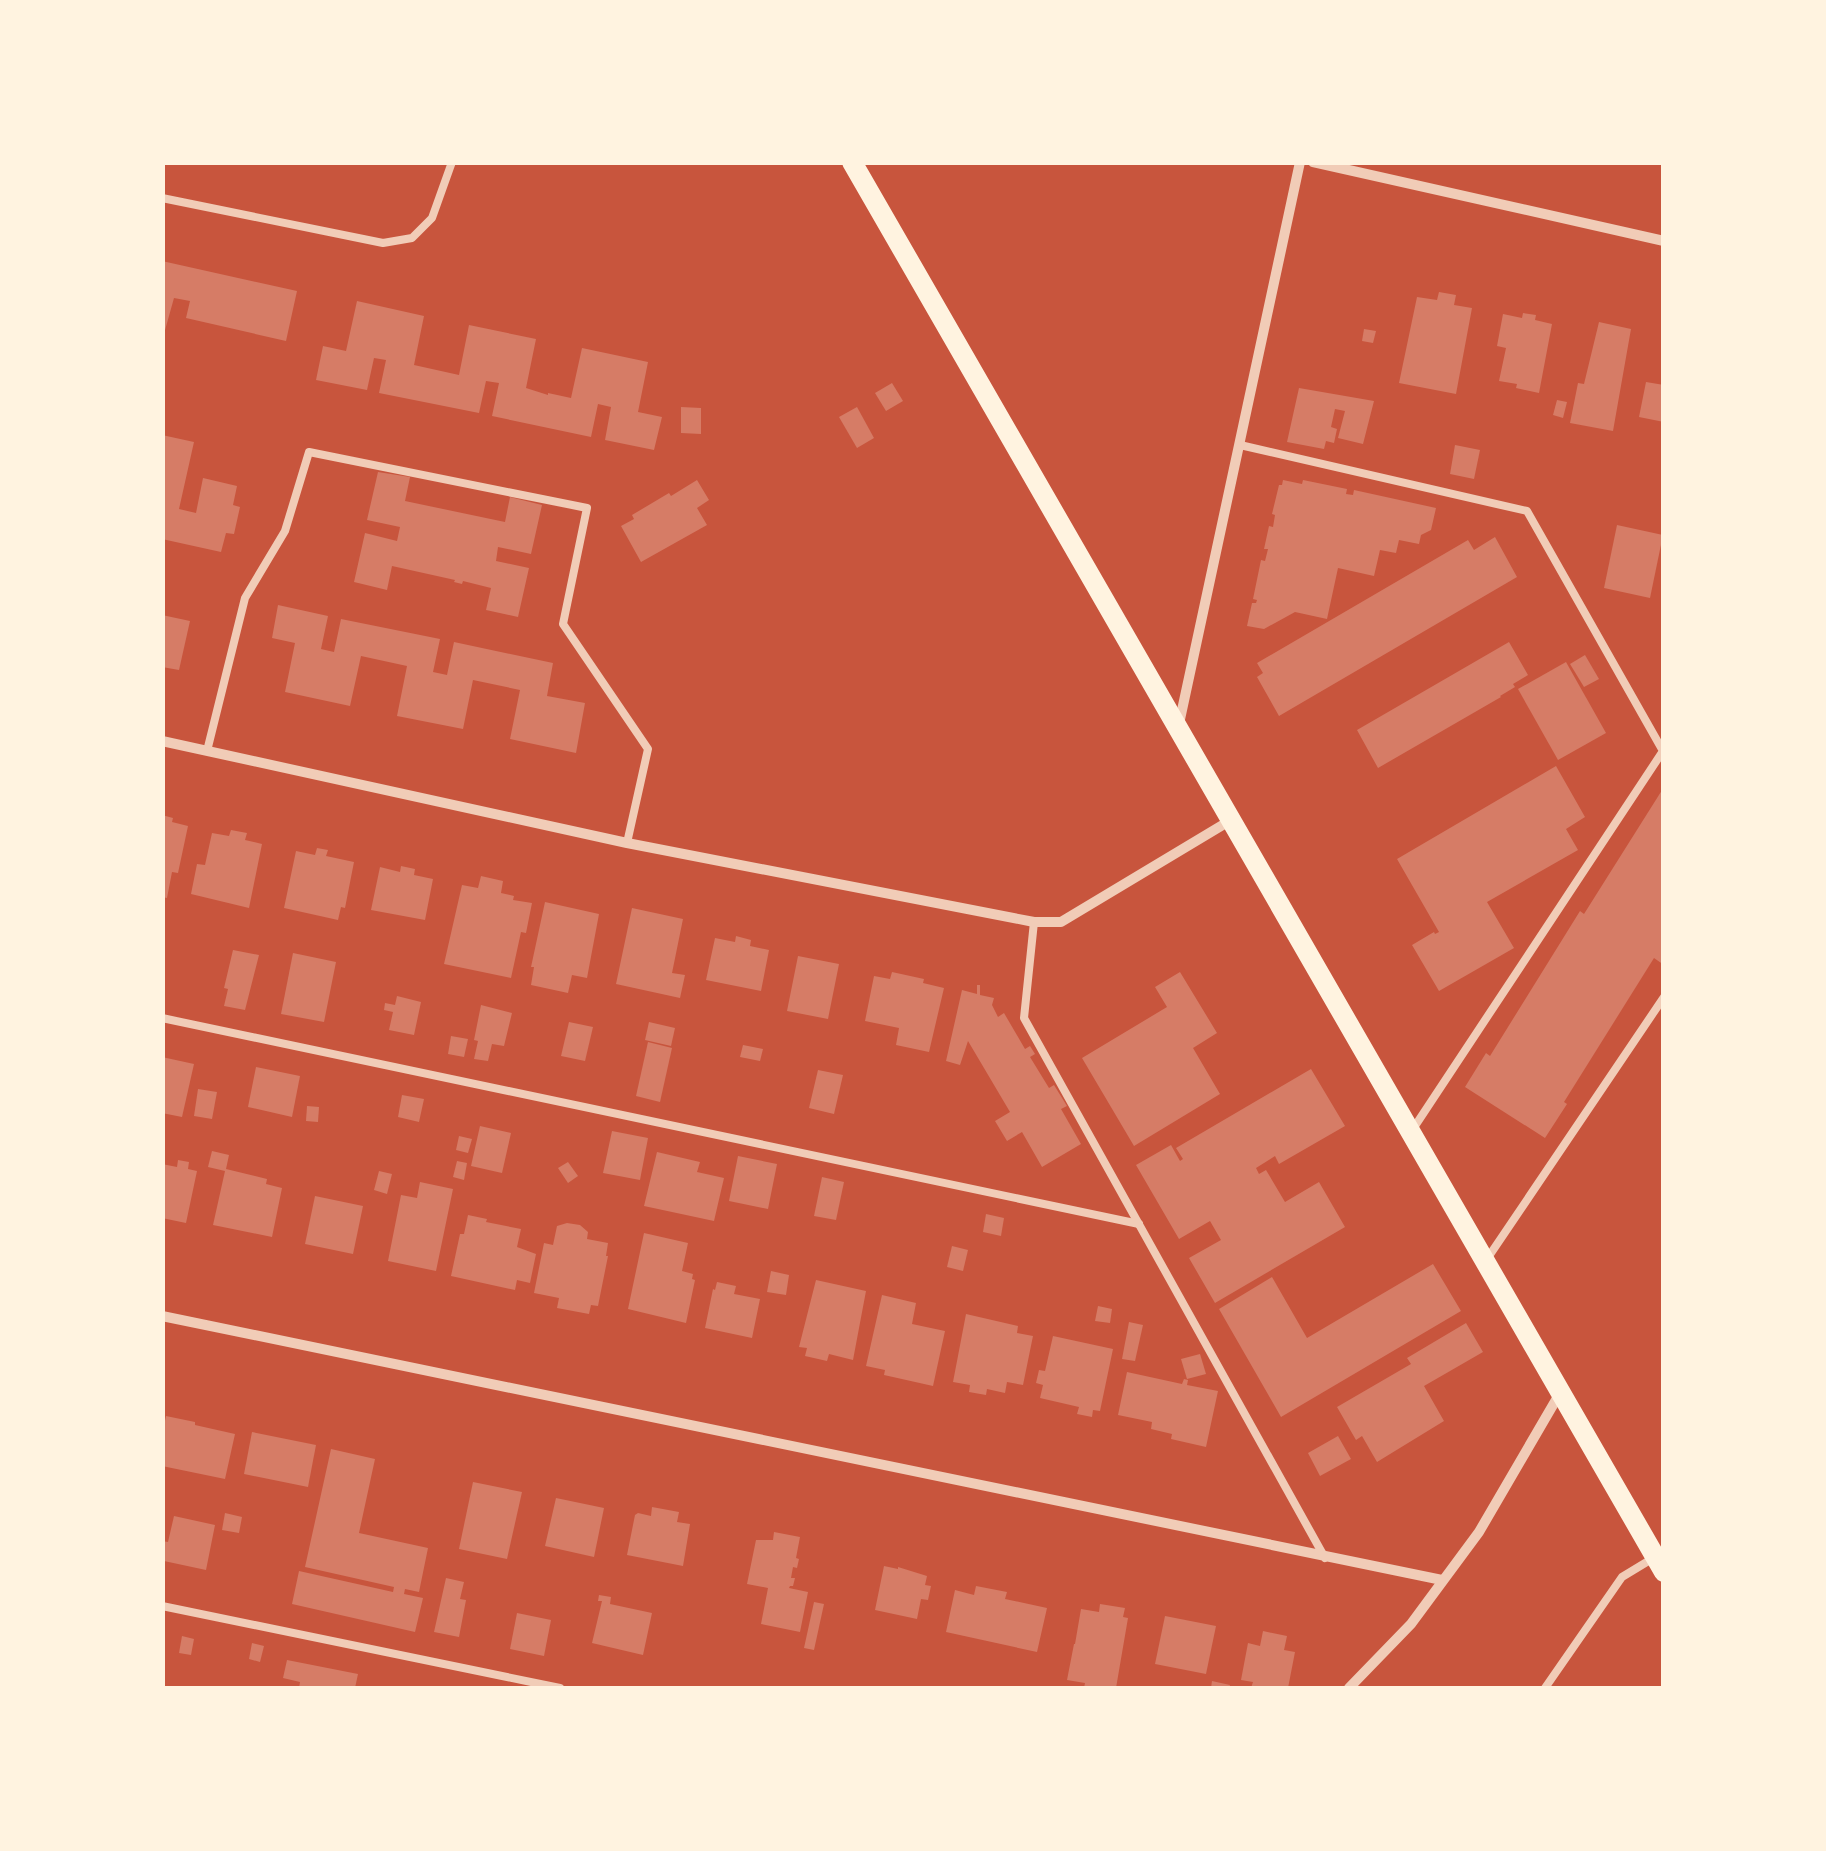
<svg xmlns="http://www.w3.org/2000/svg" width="1826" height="1851" font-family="'PT Sans Narrow',sans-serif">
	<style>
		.building { fill: #d67c66 }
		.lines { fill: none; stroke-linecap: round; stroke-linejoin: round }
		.service { stroke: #f1ccb7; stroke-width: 8 }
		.minor { stroke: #f1ccb7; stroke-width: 10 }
		.secondary { stroke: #fff3e0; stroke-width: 20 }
	</style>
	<rect width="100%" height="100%" fill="#c8553d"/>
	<g class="building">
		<polygon points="162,261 297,291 286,341 186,318 190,301 174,298 162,341"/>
		<polygon points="1439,292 1456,295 1454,305 1472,308 1456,394 1399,383 1417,297 1437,300"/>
		<polygon points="357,301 424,316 414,365 459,375 469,325 536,339 526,388 548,395 548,393 571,398 582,348 648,362 638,412 662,417 654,450 605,440 611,407 598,404 591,437 492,416 499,383 486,381 479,413 379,393 386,360 374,358 367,390 316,380 323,346 346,351"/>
		<polygon points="1523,313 1536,315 1535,320 1552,324 1539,393 1516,388 1517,384 1499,381 1506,348 1497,346 1503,314 1522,318"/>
		<polygon points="1599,322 1631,329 1613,431 1570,423 1578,383 1584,384"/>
		<polygon points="1364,329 1376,331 1373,343 1362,341"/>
		<polygon points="1646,382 1664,385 1664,422 1639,417"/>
		<polygon points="892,383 903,401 886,411 875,393"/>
		<polygon points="1299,388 1374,401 1363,444 1338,438 1345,411 1335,409 1331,427 1337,429 1334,443 1326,441 1324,449 1287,442"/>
		<polygon points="1557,400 1567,402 1563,418 1553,415"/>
		<polygon points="681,407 701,408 701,434 681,433"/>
		<polygon points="857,407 874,438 857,448 839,417"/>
		<polygon points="162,435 194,442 179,509 196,513 203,478 237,486 233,505 240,507 234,534 226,533 221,552 162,539"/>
		<polygon points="1455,445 1480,450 1474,479 1450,474"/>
		<polygon points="378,472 410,477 405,501 505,522 510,497 542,505 531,554 498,547 496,561 529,568 518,617 486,610 491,588 463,581 462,584 454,582 455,580 392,566 387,590 354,582 365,533 397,541 400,527 367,520"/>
		<polygon points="697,480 709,500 697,508 707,525 641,562 621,526 634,519 632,515 669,493 671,496"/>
		<polygon points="1283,480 1302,484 1303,480 1347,489 1346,494 1353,495 1354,490 1436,508 1431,530 1421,535 1419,544 1399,540 1396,553 1380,550 1374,576 1338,568 1327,619 1295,612 1264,629 1247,626 1252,603 1256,603 1257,600 1253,599 1261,560 1265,561 1268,549 1264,549 1269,526 1273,527 1275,515 1272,514 1279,485 1282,485"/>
		<polygon points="1617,525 1663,535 1650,598 1604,588"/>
		<polygon points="1495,537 1517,577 1279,716 1257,677 1263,673 1257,663 1468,540 1474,550"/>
		<polygon points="278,605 328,616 321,649 334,652 341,619 440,639 433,672 447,675 454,642 553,663 547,696 585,703 576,753 510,739 520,690 473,680 463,729 397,716 407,666 361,656 350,706 285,692 295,643 272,638"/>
		<polygon points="162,615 190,621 179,670 162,667"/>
		<polygon points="1509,642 1528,675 1513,684 1515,687 1500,696 1501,697 1378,768 1357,730"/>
		<polygon points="1585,655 1599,679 1584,687 1570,664"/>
		<polygon points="1566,662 1606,733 1558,760 1518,689"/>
		<polygon points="1556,766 1585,817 1566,829 1578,850 1487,902 1514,948 1439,991 1412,945 1434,932 1435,934 1439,932 1397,859"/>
		<polygon points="1664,787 1664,965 1654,958 1564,1102 1567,1104 1545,1138 1465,1087 1486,1053 1490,1056 1580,911 1584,914"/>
		<polygon points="162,815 173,818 172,822 188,826 178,873 172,872 167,898 162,897"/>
		<polygon points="231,830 247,833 245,840 262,844 249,908 191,894 197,864 205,865 212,833 229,836"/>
		<polygon points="317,848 328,850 326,856 354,862 345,908 341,907 338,920 284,908 296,851 315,855"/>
		<polygon points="401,866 415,869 414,875 433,879 425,920 371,910 380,867 400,872"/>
		<polygon points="481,876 503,881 501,893 514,896 513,900 532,903 526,933 521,932 511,978 444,964 462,885 478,888"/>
		<polygon points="545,902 599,914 587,978 572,975 568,993 531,985 534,967 531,967"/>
		<polygon points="632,908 683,919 672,973 685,975 680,998 616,984"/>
		<polygon points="736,936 751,940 750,946 769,950 761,991 706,980 715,938 735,942"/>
		<polygon points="233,950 259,955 245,1010 224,1006 228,989 224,988"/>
		<polygon points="293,953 336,962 324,1022 281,1014"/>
		<polygon points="798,956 839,964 828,1019 787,1011"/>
		<polygon points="892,972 924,979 923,983 944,988 929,1052 896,1045 899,1028 865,1021 874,976 890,979"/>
		<polygon points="1180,972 1217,1033 1193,1048 1220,1094 1134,1146 1082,1058 1167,1007 1155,987"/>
		<polygon points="977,985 980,985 980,995 994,998 992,1005 998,1017 1004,1013 1025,1049 1030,1046 1035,1054 1030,1057 1049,1088 1054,1085 1067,1106 1061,1109 1081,1144 1042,1167 1022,1132 1007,1141 995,1121 1010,1112 968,1041 960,1065 946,1061 962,990 977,994"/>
		<polygon points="397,996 421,1002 414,1035 389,1030 393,1012 384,1010 385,1003 395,1005"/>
		<polygon points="481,1005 512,1013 504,1046 492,1044 488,1061 474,1059 478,1041 474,1040"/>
		<polygon points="569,1022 593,1027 585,1061 561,1056"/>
		<polygon points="649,1022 675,1028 671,1046 645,1040"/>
		<polygon points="451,1036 468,1039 464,1057 448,1054"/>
		<polygon points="648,1042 672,1048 660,1102 636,1096"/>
		<polygon points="743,1045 763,1049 760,1061 740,1057"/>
		<polygon points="162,1057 194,1064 182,1117 162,1113"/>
		<polygon points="256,1067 300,1076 292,1117 248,1107"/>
		<polygon points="1311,1069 1345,1126 1279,1164 1275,1156 1256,1168 1259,1174 1266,1170 1285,1202 1319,1182 1345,1227 1215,1303 1189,1258 1221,1240 1210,1221 1179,1239 1136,1165 1171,1145 1180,1161 1183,1159 1176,1148"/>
		<polygon points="818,1070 843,1075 834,1114 809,1108"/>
		<polygon points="198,1089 217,1092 212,1119 194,1116"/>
		<polygon points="402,1095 424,1099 419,1122 398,1117"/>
		<polygon points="307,1106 319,1107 318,1122 306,1121"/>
		<polygon points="480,1126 511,1133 502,1173 471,1166"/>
		<polygon points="612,1131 648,1138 640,1180 603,1173"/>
		<polygon points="459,1136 472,1139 468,1153 456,1150"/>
		<polygon points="212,1151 229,1155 226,1169 267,1179 266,1184 282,1188 272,1237 213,1225 225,1171 208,1167"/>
		<polygon points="657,1152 700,1162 697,1172 724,1178 714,1221 644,1206"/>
		<polygon points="738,1156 777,1164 768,1209 729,1201"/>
		<polygon points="178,1160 189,1162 188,1169 197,1171 186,1223 162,1218 162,1164 177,1167"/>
		<polygon points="457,1161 467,1163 464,1180 453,1177"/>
		<polygon points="568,1162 578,1176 568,1183 558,1168"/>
		<polygon points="379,1171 392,1174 387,1194 374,1190"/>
		<polygon points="822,1177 844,1182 836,1220 814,1216"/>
		<polygon points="420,1182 453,1189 436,1271 388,1261 401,1195 417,1198"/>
		<polygon points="315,1196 363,1206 353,1254 305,1244"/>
		<polygon points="986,1214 1004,1218 1001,1236 983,1232"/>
		<polygon points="468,1215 487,1219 486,1222 521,1229 517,1247 536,1254 530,1283 517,1280 515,1290 451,1276 460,1234 464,1234"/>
		<polygon points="567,1223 580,1225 588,1232 587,1239 608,1243 606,1256 608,1256 598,1306 591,1305 589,1314 557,1308 559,1298 534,1293 544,1243 553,1245 557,1226"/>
		<polygon points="644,1233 688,1243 682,1271 693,1274 692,1279 695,1280 686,1323 628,1309"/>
		<polygon points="952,1246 968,1250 963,1271 947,1267"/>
		<polygon points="1433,1264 1461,1311 1281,1417 1219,1309 1272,1277 1307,1338"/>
		<polygon points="771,1271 789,1275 786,1295 767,1292"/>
		<polygon points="816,1280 866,1291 853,1360 829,1354 827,1361 805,1356 807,1348 799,1347"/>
		<polygon points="717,1282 736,1286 734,1294 760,1299 752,1338 705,1328 713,1289 715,1290"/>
		<polygon points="882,1295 916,1303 912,1324 945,1331 933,1386 884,1375 885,1370 866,1366"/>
		<polygon points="1098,1306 1112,1309 1110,1323 1095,1321"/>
		<polygon points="966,1314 1018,1326 1017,1333 1033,1336 1023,1385 1007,1382 1005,1393 987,1389 986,1395 969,1392 970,1385 953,1382"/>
		<polygon points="1129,1322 1143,1325 1135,1361 1122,1359"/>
		<polygon points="1466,1323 1483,1352 1424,1386 1444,1421 1377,1462 1362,1436 1356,1440 1337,1407 1411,1364 1407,1358"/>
		<polygon points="1053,1336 1113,1349 1100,1411 1093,1410 1092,1417 1077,1414 1079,1407 1040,1398 1043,1385 1036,1383 1039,1370 1045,1371"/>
		<polygon points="1200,1354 1206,1374 1187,1379 1181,1359"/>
		<polygon points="1127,1372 1182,1384 1184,1379 1188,1380 1187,1385 1218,1391 1206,1447 1171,1439 1172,1434 1151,1429 1152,1422 1118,1415"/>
		<polygon points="166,1416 195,1422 195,1425 235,1434 225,1479 162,1466 162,1435"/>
		<polygon points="252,1432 316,1445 308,1487 244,1474"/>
		<polygon points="1338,1436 1351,1459 1320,1476 1308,1453"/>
		<polygon points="331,1449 375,1459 359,1533 428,1548 419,1592 405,1589 404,1594 423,1598 415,1632 292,1604 299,1571 393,1592 394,1587 305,1567"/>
		<polygon points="473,1482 522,1492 507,1559 459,1549"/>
		<polygon points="556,1498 604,1508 594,1557 545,1546"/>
		<polygon points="652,1507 679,1512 677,1522 690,1524 683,1566 627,1555 635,1515 638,1513 651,1516"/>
		<polygon points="225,1513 242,1517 239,1533 222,1530"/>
		<polygon points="174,1516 215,1525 206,1570 164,1561 162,1558 162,1541 168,1542"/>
		<polygon points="774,1532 800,1537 796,1558 799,1559 797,1568 793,1567 791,1578 795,1578 793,1586 790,1586 789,1588 808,1592 800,1632 761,1624 768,1588 747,1584 756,1540 773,1540"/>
		<polygon points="884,1566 898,1569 898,1567 927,1576 925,1585 931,1586 928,1600 921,1599 917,1619 875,1610"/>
		<polygon points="446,1578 464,1582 460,1599 466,1600 459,1637 434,1632"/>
		<polygon points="976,1586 1007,1592 1005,1599 1047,1608 1037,1652 946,1632 955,1590 974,1595"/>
		<polygon points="599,1595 611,1597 610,1604 652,1613 643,1655 592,1643 602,1601 598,1601"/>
		<polygon points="814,1602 824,1604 814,1650 804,1648"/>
		<polygon points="1100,1604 1125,1608 1123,1617 1128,1618 1116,1688 1084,1688 1085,1683 1067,1680 1074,1644 1075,1644 1081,1609 1099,1612"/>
		<polygon points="517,1613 551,1620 544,1656 510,1649"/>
		<polygon points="1165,1616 1216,1626 1206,1674 1155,1664"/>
		<polygon points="1263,1631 1287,1636 1284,1650 1295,1652 1288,1688 1251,1688 1253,1682 1241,1680 1248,1643 1260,1646"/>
		<polygon points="182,1636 194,1639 191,1655 179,1653"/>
		<polygon points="252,1643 264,1646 260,1662 249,1659"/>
		<polygon points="287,1660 358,1674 355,1688 299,1688 300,1682 283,1678"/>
		<polygon points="1212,1681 1230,1685 1229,1688 1211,1688"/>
	</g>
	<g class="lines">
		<g class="service">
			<polyline points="162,198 383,243 412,238 432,218 452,162"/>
			<polyline points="1240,445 1527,511 1663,751 1413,1129"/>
			<polyline points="207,751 245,598 285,531 309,452 587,508 563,624 648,749 627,843"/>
			<polyline points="1034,922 1024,1018 1325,1558"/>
			<polyline points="162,1018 1139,1224"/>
			<polyline points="1487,1259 1664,997"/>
			<polyline points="162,1606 560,1688"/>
			<polyline points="1545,1688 1622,1577 1655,1557"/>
		</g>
		<g class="minor">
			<polyline points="1313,162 1664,241"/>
			<polyline points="1179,724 1300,162"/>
			<polyline points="162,741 627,843 1034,922 1061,922 1231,820"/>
			<polyline points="162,1316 1442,1580"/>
			<polyline points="1349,1688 1411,1624 1479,1532 1560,1393"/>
		</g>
		<polyline class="secondary" points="852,162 1664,1572"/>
	</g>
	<rect width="1826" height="1851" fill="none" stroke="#fff3e0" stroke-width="330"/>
</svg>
